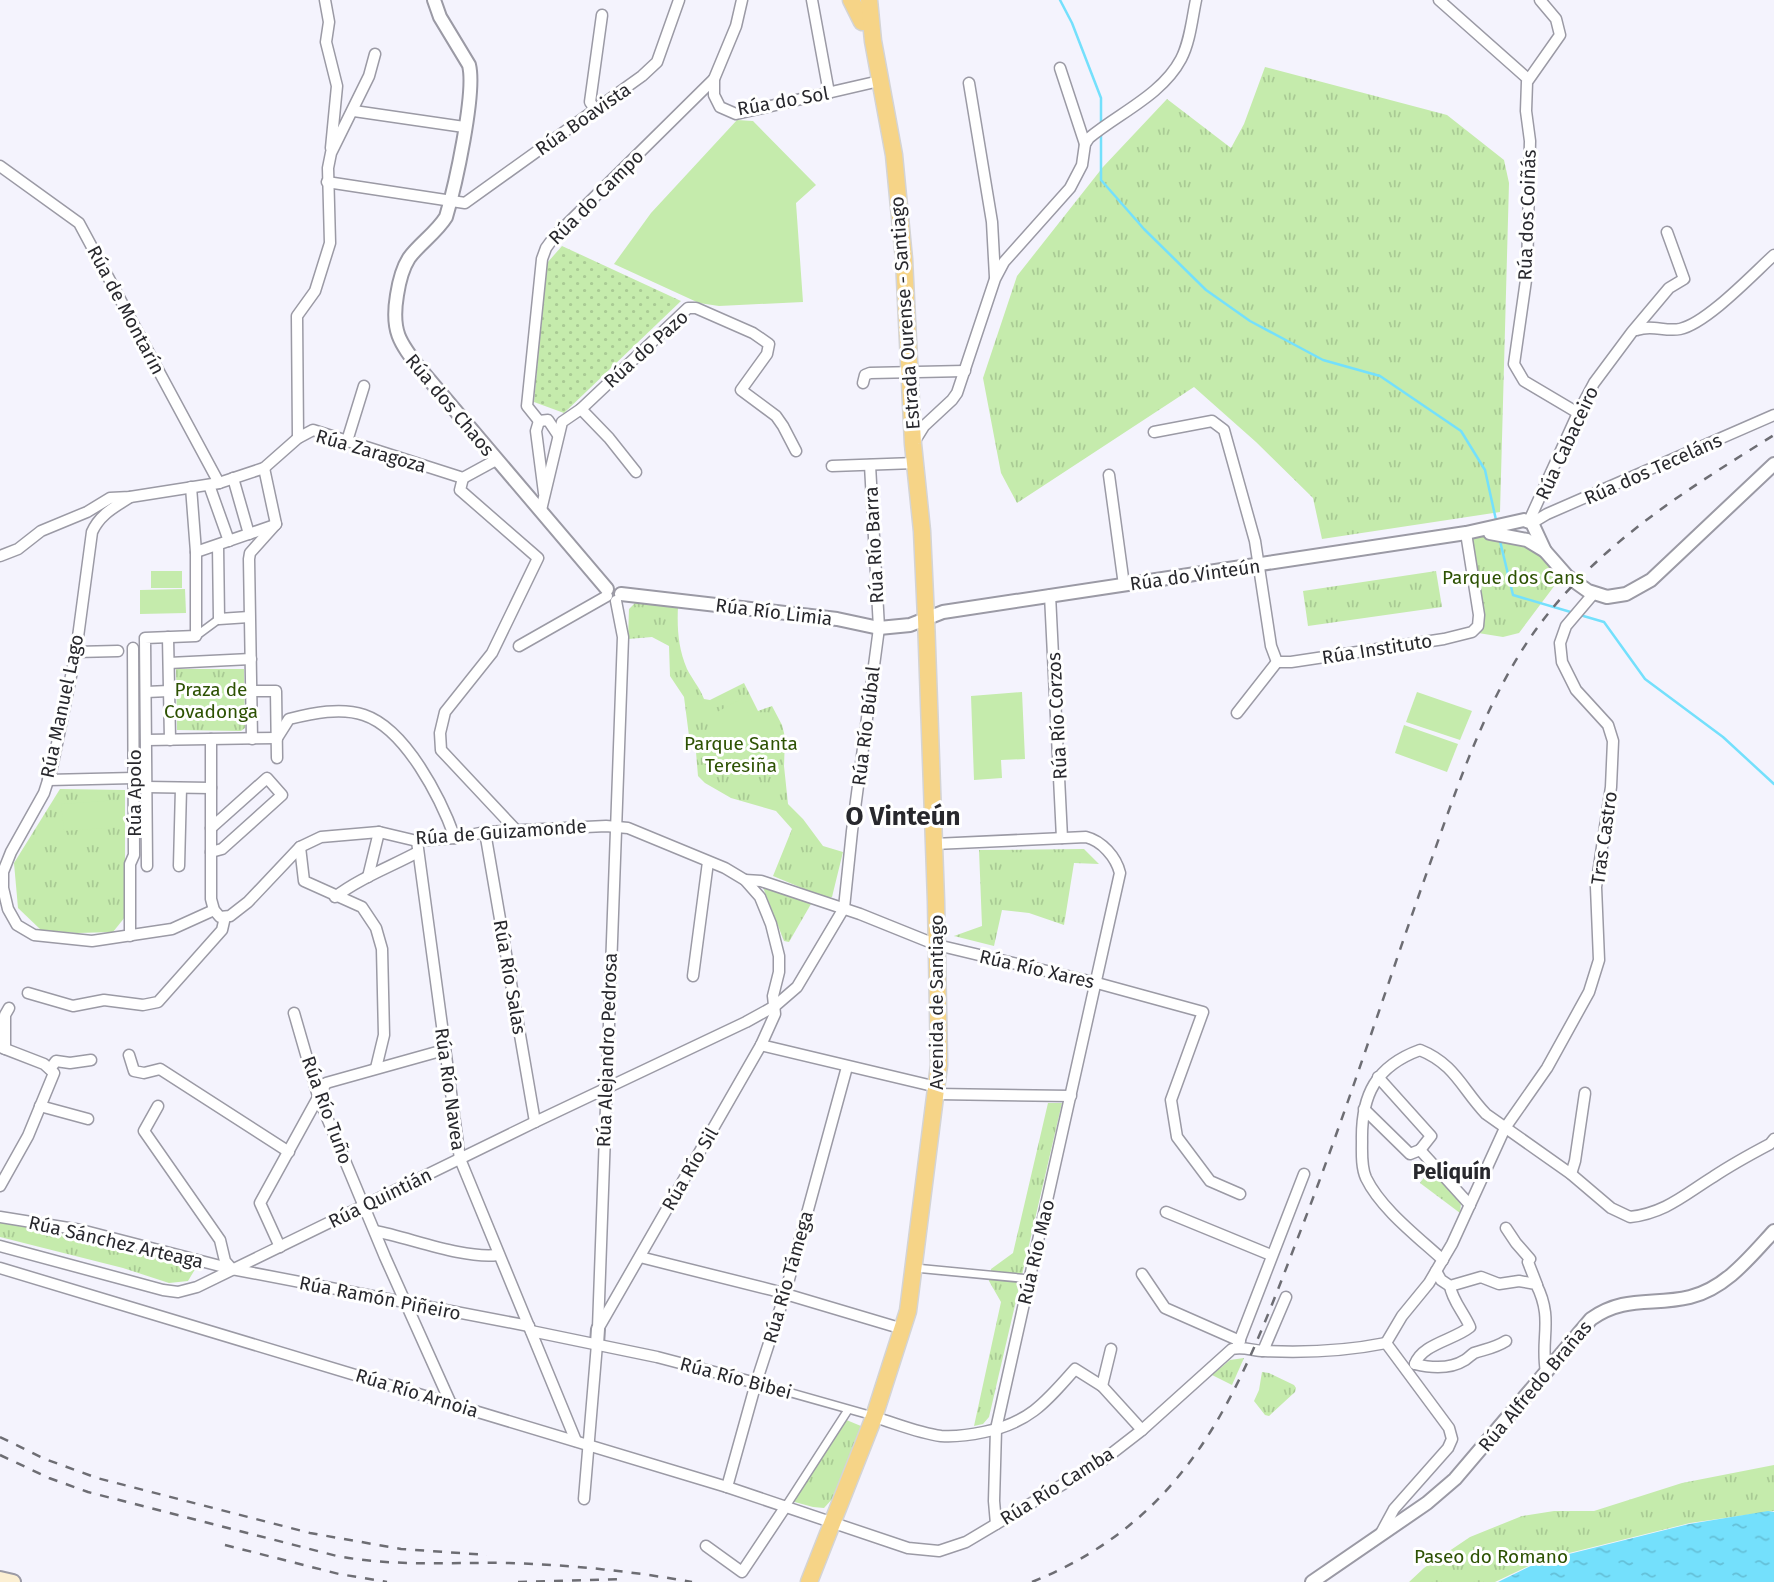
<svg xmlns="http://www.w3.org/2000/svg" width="1774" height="1582" font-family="'Fira Sans',sans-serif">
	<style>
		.grass { fill: url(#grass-tufts) }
		.garden { fill: url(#garden-dots) }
		.pitch { fill: #c5ebac }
		.water { fill: url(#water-ripples) }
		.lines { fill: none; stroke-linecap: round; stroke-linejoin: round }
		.stream { stroke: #74e0fc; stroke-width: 2.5 }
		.pedestrian-casing { stroke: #9b9aa5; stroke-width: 10 }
		.minor-casing { stroke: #9b9aa5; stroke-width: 13 }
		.tertiary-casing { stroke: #9b9aa5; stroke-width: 16 }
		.secondary-casing { stroke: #9b9aa5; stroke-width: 18 }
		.trunk-casing { stroke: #d4d4d5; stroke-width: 19 }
		.pedestrian { stroke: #fff; stroke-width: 7 }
		.minor { stroke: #fff; stroke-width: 10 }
		.tertiary { stroke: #fff; stroke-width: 12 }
		.secondary { stroke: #fcefd2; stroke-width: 14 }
		.trunk { stroke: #f6d487; stroke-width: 16 }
		.rail { stroke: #6d6d73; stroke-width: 2.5; stroke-dasharray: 9 9; stroke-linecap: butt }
		.labels { text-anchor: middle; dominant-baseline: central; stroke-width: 6; stroke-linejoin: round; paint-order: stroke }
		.street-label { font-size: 19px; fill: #28282d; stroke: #fff }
		.park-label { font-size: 19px; fill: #2d5203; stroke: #fff }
		.neighbourhood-label { font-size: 21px; font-weight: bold; fill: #28282d; stroke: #fff }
		.district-label { font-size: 26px; font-weight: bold; fill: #28282d; stroke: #fff }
	</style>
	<defs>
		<pattern id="grass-tufts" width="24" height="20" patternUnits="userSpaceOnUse" patternTransform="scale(1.75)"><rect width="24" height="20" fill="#c5ebac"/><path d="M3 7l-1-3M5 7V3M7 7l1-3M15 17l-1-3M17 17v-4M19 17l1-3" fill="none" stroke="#a9ca94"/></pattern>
		<pattern id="garden-dots" width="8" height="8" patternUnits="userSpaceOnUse" patternTransform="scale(1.75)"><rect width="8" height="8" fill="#c5ebac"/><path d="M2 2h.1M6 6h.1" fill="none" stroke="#a9ca94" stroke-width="1.8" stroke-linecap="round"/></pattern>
		<pattern id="water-ripples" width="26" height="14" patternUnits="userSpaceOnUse" patternTransform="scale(1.75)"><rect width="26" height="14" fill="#74e0fc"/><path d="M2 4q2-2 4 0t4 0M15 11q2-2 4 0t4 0" fill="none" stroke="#64c0d8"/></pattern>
	</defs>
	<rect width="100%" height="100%" fill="#f4f3fd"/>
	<g class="grass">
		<polygon points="1265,67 1447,115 1504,160 1509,183 1500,512 1322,539 1313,498 1256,442 1194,387 1017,503 1001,473 983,378 1017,276 1103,167 1167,99 1231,148 1244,124"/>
		<polygon points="1466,533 1488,533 1521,539 1564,573 1519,633 1503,637 1472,632 1478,626"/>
		<polygon points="1436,571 1442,607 1308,626 1303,591"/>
		<path d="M636 602 678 606C677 628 678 648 687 669 692 679 700 688 704 699L710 700 744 683 758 711 772 706 782 725 785 737 784 766 788 804 803 819 823 846 843 852 832 897 826 898 773 876 792 829 776 811 731 798 705 783 698 776 696 752 689 736 684 697 670 676 669 646 652 637 628 639 629 609Z"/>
		<polygon points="176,669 244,669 245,728 241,731 177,730"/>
		<polygon points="60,789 125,790 125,917 113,932 77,933 41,930 18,908 14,863"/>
		<polygon points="1084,849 1099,864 1074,863 1064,925 1029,913 1002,910 994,946 954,936 982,926 979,850"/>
		<polygon points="762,885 811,904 789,942 784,941"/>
		<polygon points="1048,1103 1062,1103 989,1417 983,1424 974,1426 1001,1302 989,1281 991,1269 1013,1253"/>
		<polygon points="1430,1169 1461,1203 1460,1213 1420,1183"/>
		<polygon points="0,1220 102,1238 183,1259 197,1266 188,1281 169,1283 123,1268 0,1237"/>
		<polygon points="1244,1358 1232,1385 1212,1375 1230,1360"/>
		<polygon points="1262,1372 1269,1373 1294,1385 1296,1388 1295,1392 1269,1416 1265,1415 1254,1401 1259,1390"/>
		<polygon points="844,1419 861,1426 834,1497 824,1508 813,1507 791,1501"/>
		<polygon points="1774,1465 1774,1511 1690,1523 1541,1560 1495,1582 1409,1582 1424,1568 1470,1537 1522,1516 1554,1511 1594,1511 1682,1483"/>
	</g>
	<polygon class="garden" points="562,246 681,301 564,413 534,402 547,263"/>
	<g class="pitch">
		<polygon points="737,120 753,121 816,185 796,203 803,302 719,306 699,303 614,264 651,213"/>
		<rect x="151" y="571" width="31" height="17"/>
		<polygon points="185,589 186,613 140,614 140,590"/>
		<polygon points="1022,692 1025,759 1001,760 1002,778 974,780 971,696"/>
		<polygon points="1417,692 1472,711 1460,740 1406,722"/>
		<polygon points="741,699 764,749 740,761 717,712"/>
		<polygon points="1404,725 1458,744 1447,772 1395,753"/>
		<polygon points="120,800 120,827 64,831 61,804"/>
	</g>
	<polygon class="water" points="1768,1511 1774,1512 1774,1582 1498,1582 1541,1561 1689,1524"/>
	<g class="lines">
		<g class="stream">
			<polyline points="1060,0 1072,23 1101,98 1101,125"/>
			<polyline points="1101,132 1101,180 1144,229 1206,290 1250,321 1323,360 1380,376 1461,431 1485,470 1496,520"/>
			<polyline points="1500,541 1513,595 1574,613"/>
			<polyline points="1580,615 1604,622 1645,679 1723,737 1774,784"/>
		</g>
		<defs>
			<g id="pedestrian">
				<polyline points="196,636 219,619"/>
				<polyline points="915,1268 1030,1279"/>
				<polyline points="756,1383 873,1416"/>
				<polyline points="786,1506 848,1410"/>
			</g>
			<g id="minor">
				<polyline points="325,0 329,22 326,42 337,86 331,148"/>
				<polyline points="742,0 736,26 714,79 714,95 720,107 736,114 875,82"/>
				<polyline points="812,0 829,93"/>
				<polyline points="1439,0 1528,79"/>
				<polyline points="1540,0 1556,19 1560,35 1527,82 1526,111 1530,141 1527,273 1514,364 1524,381 1578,413"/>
				<polyline points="1060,68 1085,144"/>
				<polyline points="969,83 992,222 995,277"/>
				<polyline points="595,109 590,102 602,15"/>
				<polyline points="354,111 464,127"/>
				<polyline points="0,166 79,223 219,483"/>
				<polyline points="327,182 465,203 642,76 657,62 679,0"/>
				<path d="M1637 330C1651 324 1665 332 1680 329 1707 323 1753 274 1774 255"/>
				<polyline points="863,383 865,375 870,373 965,371"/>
				<polyline points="581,409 609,438 636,472"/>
				<polyline points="539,421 527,406 542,259 546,248 554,237 714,79"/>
				<polyline points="539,421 536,431 544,493"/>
				<polyline points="539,421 548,420 558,435"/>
				<polyline points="1154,432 1212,421 1224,430 1255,541 1271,646 1277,662 1291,662 1444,639 1472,632 1478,626 1479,615 1466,533"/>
				<polyline points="298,438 297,316 315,291 330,243 328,168 331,153 369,76 375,54"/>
				<polyline points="347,441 364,386"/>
				<path d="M914 442 924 426 952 400 957 393 995 279 1004 262 1070 188 1082 165 1085 144 1089 138C1119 113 1162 95 1181 59 1190 42 1192 19 1196 0"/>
				<polyline points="832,466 915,463"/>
				<polyline points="264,468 276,524"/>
				<polyline points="1109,475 1124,585"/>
				<polyline points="233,478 249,534"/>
				<polyline points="463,478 460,490 538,558 492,653 445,712 440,733 441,750 516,830"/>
				<polyline points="209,485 229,541"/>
				<path d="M130 497C115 507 100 514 92 532L76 652 52 768 44 793 11 852 3 872V888L8 909 17 925 34 935 92 941 172 929 214 910"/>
				<polyline points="541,510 562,422 581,409 688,308 696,308 753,333 769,344 767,354 741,390 776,416 783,426 796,451"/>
				<polyline points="1529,521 1578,413 1594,383 1632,332 1669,288 1684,279 1667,232"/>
				<polyline points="1532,523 1547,514 1774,415"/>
				<polyline points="218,545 219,619 249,617"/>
				<polyline points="196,552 275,525"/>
				<polyline points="0,556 18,549 41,531 87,512 110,498 130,497 219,483 264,468 298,438 313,430 463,478 496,460"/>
				<polyline points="1050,595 1062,838"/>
				<polyline points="168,637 170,740"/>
				<polyline points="519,646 607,596"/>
				<polyline points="76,652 118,651"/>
				<polyline points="169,663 251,659"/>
				<polyline points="252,691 276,691 277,758"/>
				<polyline points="146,692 169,691"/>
				<polyline points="1237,713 1277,662"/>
				<path d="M277 738 289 719C313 713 341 707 364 715 406 729 441 799 455 838"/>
				<polyline points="211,739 211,899 214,910 220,917 230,916 248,902 300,847 321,837 379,832 417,841 455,838 485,832 606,826 628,828 725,868 745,880 760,897 771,924 779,956 779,972 773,996 775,1014 761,1045 598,1329"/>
				<polyline points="252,739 249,559 250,553 276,524"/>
				<polyline points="146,740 277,738"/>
				<polyline points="48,780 134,778"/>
				<polyline points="146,787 211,788"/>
				<polyline points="485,832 535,1122"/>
				<polyline points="417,841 460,1159 576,1441"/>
				<path d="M934 844 1086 837C1102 841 1116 857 1120 873L996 1429 994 1501 996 1524"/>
				<polyline points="300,847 304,881 362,907 376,928 382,949 384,1035 376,1068"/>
				<polyline points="211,852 222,849 282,795 267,778 211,828"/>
				<polyline points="147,866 145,638 196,636 196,552 191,487"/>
				<polyline points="179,866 181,788"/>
				<polyline points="368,877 379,832"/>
				<polyline points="745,880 761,881 860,914 937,945 1097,983 1203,1012 1171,1100 1177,1137 1210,1181 1240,1194"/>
				<path d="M335 897C360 878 390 867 418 852"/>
				<polyline points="130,936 130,864 134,855 133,648"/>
				<polyline points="693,976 708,862"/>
				<polyline points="28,993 73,1006 104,1000 143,1005 158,1002 222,930 225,917"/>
				<polyline points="294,1013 318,1096 385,1257 451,1404"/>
				<polyline points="761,1045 937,1087"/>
				<polyline points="0,1047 44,1064 54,1073 28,1136 0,1186"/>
				<polyline points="5,1049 5,1015 9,1008"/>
				<polyline points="129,1055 134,1071 144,1073 160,1069 289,1152"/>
				<polyline points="50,1069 56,1061 70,1063 91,1060"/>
				<polyline points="1378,1077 1431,1136 1420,1150"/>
				<polyline points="936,1094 1071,1096"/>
				<polyline points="40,1106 88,1119"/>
				<polyline points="158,1106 144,1131 220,1240 225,1261 232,1269"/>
				<polyline points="1364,1109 1410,1154 1420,1150"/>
				<polyline points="1420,1150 1470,1205"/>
				<polyline points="1571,1174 1575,1161 1585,1093"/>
				<polyline points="1166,1212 1271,1255"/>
				<polyline points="0,1217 81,1230 232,1269 529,1326"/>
				<polyline points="1506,1228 1516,1243 1530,1259 1528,1262 1537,1285"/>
				<path d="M375 1231C411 1238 462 1259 498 1255"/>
				<polyline points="0,1246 163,1290 178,1292 197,1287 535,1122 746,1022 775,1006 797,987 844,908 852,831 879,628 870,465"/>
				<polyline points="280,1247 260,1203 326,1083 444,1050"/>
				<polyline points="640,1257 772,1290 903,1329"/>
				<path d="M1443 1260C1418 1237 1381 1209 1366 1178 1361 1167 1362 1152 1362 1141 1361 1095 1376 1066 1420 1050 1455 1064 1462 1089 1486 1114L1571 1174 1611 1208 1630 1217C1665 1213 1684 1195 1713 1177 1731 1165 1751 1154 1770 1144L1774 1139"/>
				<path d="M0 1268 727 1487 908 1548 939 1551 966 1542 1102 1461 1142 1430 1232 1349C1244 1346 1253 1351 1264 1351 1305 1353 1346 1351 1386 1343"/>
				<path d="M1436 1271 1441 1280 1450 1286 1481 1277 1499 1284 1519 1281 1536 1284C1554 1319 1540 1338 1546 1372"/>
				<polyline points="1142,1274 1165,1308 1240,1341"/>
				<polyline points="598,1328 623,637 616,601"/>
				<polyline points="531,1331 657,1357 756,1383"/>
				<polyline points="1386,1343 1402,1316 1429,1283 1452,1244 1505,1128 1547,1068 1589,992 1599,960 1596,887 1611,787 1613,741 1608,725 1576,690 1562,662 1560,643 1566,626 1594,593"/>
				<polyline points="1237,1347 1304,1174"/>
				<polyline points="1263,1351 1286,1297"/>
				<path d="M1415 1364C1422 1344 1454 1340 1470 1327 1464 1313 1452 1300 1450 1286"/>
				<path d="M1415 1364C1431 1368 1449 1370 1465 1360 1468 1358 1471 1355 1474 1353 1486 1349 1495 1348 1506 1341"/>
				<polyline points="1102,1386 1111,1349"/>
				<path d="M874 1417C895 1423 918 1433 941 1436 955 1437 970 1435 984 1432 1029 1423 1046 1402 1075 1369L1102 1386 1142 1430"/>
				<polyline points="727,1487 756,1383 785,1294 847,1067"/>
				<polyline points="584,1499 597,1344"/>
				<polyline points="1380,1535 1394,1509 1448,1448 1452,1439 1449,1428 1386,1343"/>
				<polyline points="706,1546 742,1572 786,1506"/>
			</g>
			<g id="tertiary">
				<path d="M434 0 440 17 469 65C476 93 455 187 446 217 436 233 420 243 409 258 402 269 399 282 397 295 391 331 399 342 421 370L607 589"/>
				<polyline points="1490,533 1527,540 1545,551 1567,576 1588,591 1607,597 1626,594 1651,580 1774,464"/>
				<polyline points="621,594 837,619 879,628 910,625 943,612 1466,533 1524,520 1532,523 1545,551"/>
				<polyline points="597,1344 598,1329"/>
				<path d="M1312 1582 1427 1503 1455 1479 1591 1319C1625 1295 1653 1306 1690 1297 1726 1288 1750 1257 1774 1231"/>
			</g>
			<polyline id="secondary" points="0,1579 13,1582"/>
			<g id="trunk">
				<polyline points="851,0 862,22"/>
				<polyline points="809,1582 874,1417 908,1311 939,1065 936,901 926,618 922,531 913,444 904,259 894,155 873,41 869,0"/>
			</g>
		</defs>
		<use href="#pedestrian" class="pedestrian-casing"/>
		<use href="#minor" class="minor-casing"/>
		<use href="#tertiary" class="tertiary-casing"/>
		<use href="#secondary" class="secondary-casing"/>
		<use href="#trunk" class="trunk-casing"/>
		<use href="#pedestrian" class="pedestrian"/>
		<use href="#minor" class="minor"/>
		<use href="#tertiary" class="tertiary"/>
		<use href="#secondary" class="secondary"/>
		<use href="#trunk" class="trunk"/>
		<g class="rail">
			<polyline points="0,1437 45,1459 97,1478 310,1533 401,1549 487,1555"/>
			<path d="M0 1455 49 1478 88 1492 337 1556C397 1567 449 1562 509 1563 571 1565 631 1571 692 1582"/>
			<polyline points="225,1545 339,1574 387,1582"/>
			<polyline points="518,1582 623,1579"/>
			<path d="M1032 1582C1193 1517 1240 1389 1297 1240 1344 1119 1384 994 1427 872 1456 791 1482 709 1530 638 1592 548 1683 492 1774 435"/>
		</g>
	</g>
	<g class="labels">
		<g class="street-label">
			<text transform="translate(783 101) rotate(-10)">Rúa do Sol</text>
			<text transform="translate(583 119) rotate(-35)">Rúa Boavista</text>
			<text transform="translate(596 197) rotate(-45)">Rúa do Campo</text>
			<text transform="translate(1527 215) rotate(-88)">Rúa dos Coiñás</text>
			<text transform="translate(126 310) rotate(62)">Rúa de Montarín</text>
			<text transform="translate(905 313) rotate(-94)">Estrada Ourense - Santiago</text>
			<text transform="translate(646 349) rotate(-42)">Rúa do Pazo</text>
			<text transform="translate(450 405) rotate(50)">Rúa dos Chaos</text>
			<text transform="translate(1567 443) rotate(-65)">Rúa Cabaceiro</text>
			<text transform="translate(371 451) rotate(16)">Rúa Zaragoza</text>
			<text transform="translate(1653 469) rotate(-24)">Rúa dos Teceláns</text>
			<text transform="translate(874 545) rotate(-93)">Rúa Río Barra</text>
			<text transform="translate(1195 575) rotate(-8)">Rúa do Vinteún</text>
			<text transform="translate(774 612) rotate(7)">Rúa Río Limia</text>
			<text transform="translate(1377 649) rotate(-9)">Rúa Instituto</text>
			<text transform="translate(62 706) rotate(-78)">Rúa Manuel Lago</text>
			<text transform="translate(1057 716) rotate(-93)">Rúa Río Corzos</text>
			<text transform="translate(866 726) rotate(-83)">Rúa Río Búbal</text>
			<text transform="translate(134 793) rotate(-90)">Rúa Apolo</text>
			<text transform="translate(501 832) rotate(-4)">Rúa de Guizamonde</text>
			<text transform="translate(1604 838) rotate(-82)">Tras Castro</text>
			<text transform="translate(1037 969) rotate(13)">Rúa Río Xares</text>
			<text transform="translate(510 977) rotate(80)">Rúa Río Salas</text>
			<text transform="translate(936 1002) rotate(-90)">Avenida de Santiago</text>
			<text transform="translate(607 1050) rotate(-88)">Rúa Alejandro Pedrosa</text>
			<text transform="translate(450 1089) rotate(82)">Rúa Río Navea</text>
			<text transform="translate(327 1110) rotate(70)">Rúa Río Tuño</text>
			<text transform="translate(690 1169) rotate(-60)">Rúa Río Sil</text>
			<text transform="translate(380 1198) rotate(-26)">Rúa Quintián</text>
			<text transform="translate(116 1242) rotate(13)">Rúa Sánchez Arteaga</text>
			<text transform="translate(1036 1252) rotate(-77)">Rúa Río Mao</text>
			<text transform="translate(788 1277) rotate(-74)">Rúa Río Támega</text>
			<text transform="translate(380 1298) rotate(11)">Rúa Ramón Piñeiro</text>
			<text transform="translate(736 1378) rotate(15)">Rúa Río Bibei</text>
			<text transform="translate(1535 1386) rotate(-50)">Rúa Alfredo Brañas</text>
			<text transform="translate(417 1393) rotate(17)">Rúa Río Arnoia</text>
			<text transform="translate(1057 1486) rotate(-32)">Rúa Río Camba</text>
		</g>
		<g class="park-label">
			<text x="1513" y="577">Parque dos Cans</text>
			<text x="211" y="689">Praza de<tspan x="211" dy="22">Covadonga</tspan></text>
			<text x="741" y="743">Parque Santa<tspan x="741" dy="22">Teresiña</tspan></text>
			<text x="1491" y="1556">Paseo do Romano</text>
		</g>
		<g class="neighbourhood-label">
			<text x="1452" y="1172">Peliquín</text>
		</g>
		<g class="district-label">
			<text x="903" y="816">O Vinteún</text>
		</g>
	</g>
</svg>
